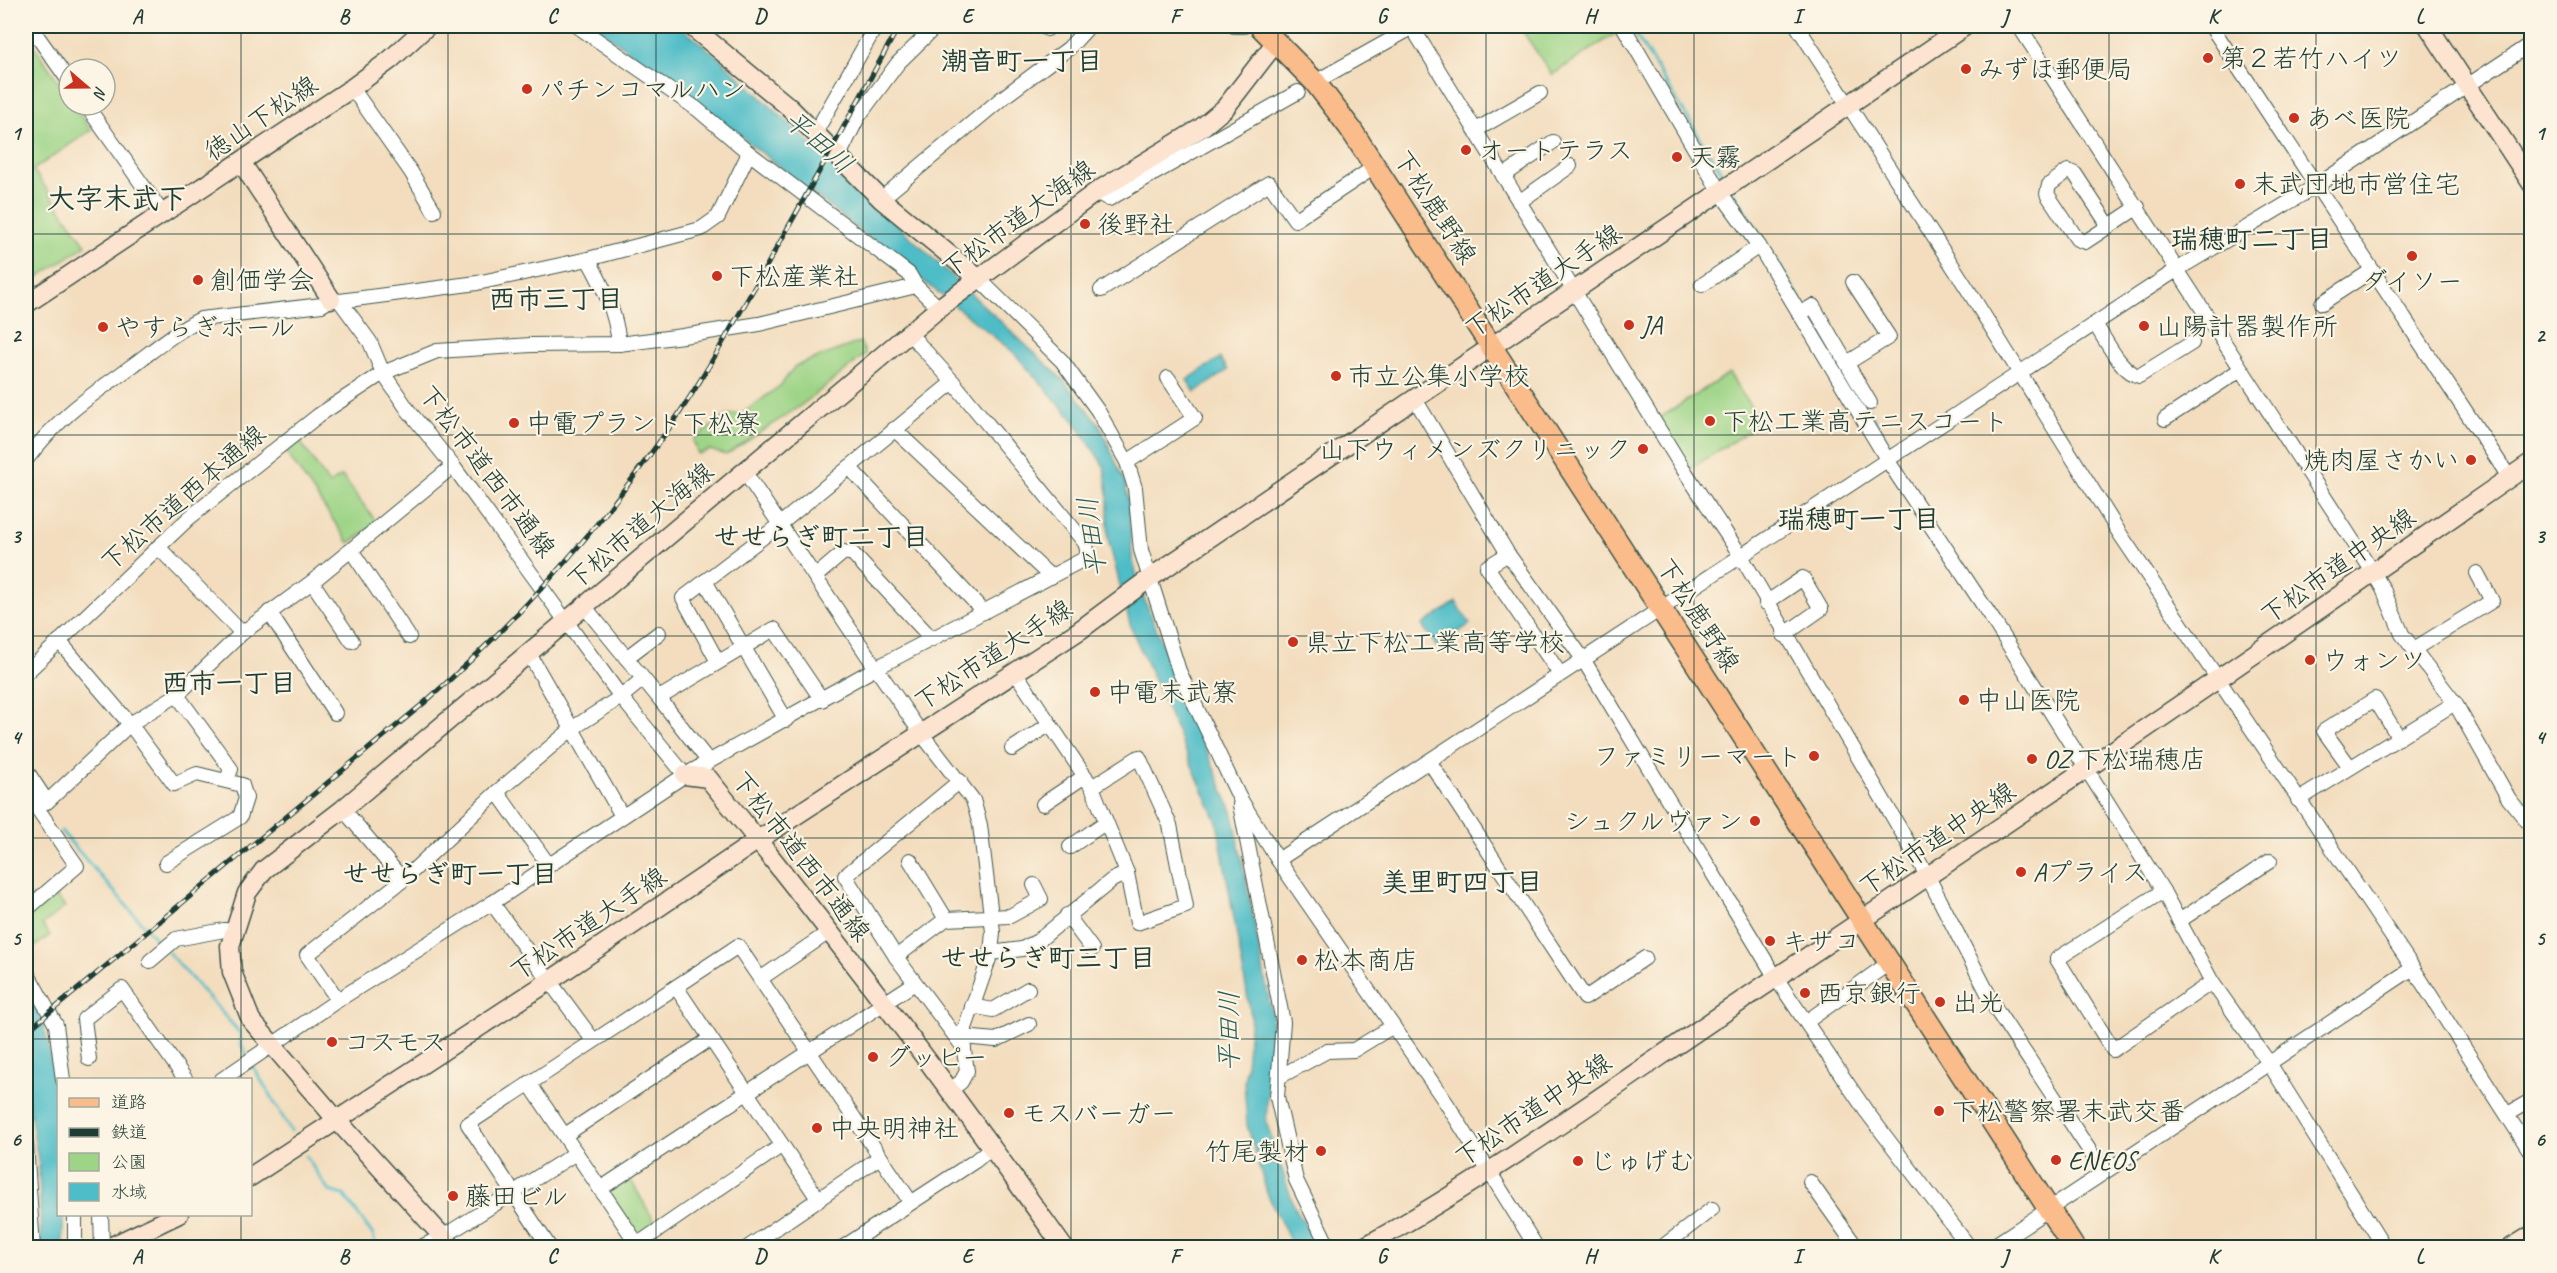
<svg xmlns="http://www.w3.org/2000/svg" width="2557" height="1273" font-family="Caveat,'Klee One',sans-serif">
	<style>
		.green { fill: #9dd486; stroke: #5e885d; stroke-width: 1.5 }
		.water { fill: #4fbdc7; stroke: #377d7e; stroke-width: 1.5 }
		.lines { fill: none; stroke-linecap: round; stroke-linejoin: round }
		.stream { stroke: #4fbdc7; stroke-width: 3 }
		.street-casing { stroke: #3f5549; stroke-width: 16 }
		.secondary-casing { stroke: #3f5549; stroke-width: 21 }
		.primary-casing { stroke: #3f5549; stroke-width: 24 }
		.street { stroke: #fff; stroke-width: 14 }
		.secondary { stroke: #fde4d0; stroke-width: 18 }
		.primary { stroke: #f9bc8a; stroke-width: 21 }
		.rail-casing { stroke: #1f3d34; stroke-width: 5 }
		.rail { stroke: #fcf5e5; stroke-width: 3; stroke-dasharray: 9; stroke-linecap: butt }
		.grid { fill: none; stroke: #1f3d34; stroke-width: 1.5; stroke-opacity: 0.55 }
		.poi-dot { fill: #c8321e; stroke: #fcf5e5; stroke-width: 2 }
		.labels { text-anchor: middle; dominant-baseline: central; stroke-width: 4.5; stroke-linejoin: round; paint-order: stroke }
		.poi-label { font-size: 26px; fill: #1f3d34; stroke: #fcf5e5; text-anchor: start }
		.street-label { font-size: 26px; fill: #1f3d34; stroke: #fcf5e5 }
		.neighbourhood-label { font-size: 27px; font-weight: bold; fill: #1f3d34; stroke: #fcf5e5 }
		.water-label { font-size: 27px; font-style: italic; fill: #2b5d59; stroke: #fcf5e5 }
		.quarter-label { font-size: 28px; font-weight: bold; fill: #1f3d34; stroke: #fcf5e5 }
		.neatline { fill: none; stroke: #1f3d34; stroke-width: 2 }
		.grid-label { font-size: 20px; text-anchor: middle; font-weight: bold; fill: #1f3d34 }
	</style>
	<rect width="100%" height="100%" fill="#fcf5e5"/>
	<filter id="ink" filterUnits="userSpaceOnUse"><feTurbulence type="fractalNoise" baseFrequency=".0167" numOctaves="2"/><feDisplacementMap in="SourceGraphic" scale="12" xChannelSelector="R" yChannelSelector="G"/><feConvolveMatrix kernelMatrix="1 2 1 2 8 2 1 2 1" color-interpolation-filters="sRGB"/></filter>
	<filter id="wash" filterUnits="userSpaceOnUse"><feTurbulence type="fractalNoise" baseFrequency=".008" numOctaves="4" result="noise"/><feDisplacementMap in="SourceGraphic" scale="24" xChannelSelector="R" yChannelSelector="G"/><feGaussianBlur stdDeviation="1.35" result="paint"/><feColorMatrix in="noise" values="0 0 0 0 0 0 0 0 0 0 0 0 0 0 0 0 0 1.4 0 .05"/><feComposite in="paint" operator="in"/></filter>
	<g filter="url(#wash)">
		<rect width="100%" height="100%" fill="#f3ddbe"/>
		<g class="green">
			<polygon points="1519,26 1563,26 1576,29 1581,26 1618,26 1621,30 1552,75"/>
			<polygon points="26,34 69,97 69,105 74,105 91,130 33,170 86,245 26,285"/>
			<polygon points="860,342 866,354 803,404 726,455 710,450 698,454 693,440 728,415 743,413 781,385 795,366"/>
			<polygon points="1729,373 1761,423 1690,469 1658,419"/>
			<polygon points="300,441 329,484 342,476 378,524 349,543 286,452"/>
			<polygon points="53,893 65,907 42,925 50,935 33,948 26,945 26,916"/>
			<polygon points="629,1177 657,1226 639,1238 607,1192"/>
		</g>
		<g class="water">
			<polygon points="595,26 679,26 718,57 1063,380 1099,424 1125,483 1129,504 1132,557 1140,589 1233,814 1272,1015 1266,1122 1294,1206 1318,1247 1293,1247 1267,1193 1247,1125 1244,1083 1251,1016 1217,822 1131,628 1108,538 1108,493 1104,466 1075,422 1013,352 694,99"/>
			<polygon points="1220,358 1228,370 1195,392 1187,380"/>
			<polygon points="1456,602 1470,624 1437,647 1422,625"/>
			<path d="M26 989C63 1042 58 1151 58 1214L63 1215V1247H41L39 1166 26 1087Z"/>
		</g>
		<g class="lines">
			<g class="stream">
				<polyline points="1634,32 1726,179"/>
				<polyline points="1732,190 1805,307"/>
				<polyline points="1808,312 1824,337"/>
				<polyline points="1867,407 1893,450"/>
				<polyline points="61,831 161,945"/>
				<polyline points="168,952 240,1033 241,1044 248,1057"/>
				<polyline points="251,1063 291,1131"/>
				<polyline points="306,1156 329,1191 344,1195 373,1235 376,1248"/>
			</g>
		</g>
	</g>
	<g filter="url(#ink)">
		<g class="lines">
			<defs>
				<g id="street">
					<polyline points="30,26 69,81"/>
					<polyline points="577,26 697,109 749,153 909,274 916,286 939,308"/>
					<polyline points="1042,26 1047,29 1049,26"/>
					<polyline points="1234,26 1244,26"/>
					<polyline points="1623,26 1720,192 1759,246 1888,461 1995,623 2163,891 2212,982 2269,1063 2385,1248"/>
					<polyline points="1797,26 1965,285 2120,534 2413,968 2532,1154"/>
					<polyline points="2019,26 2373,572 2383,589 2402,634 2455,703 2509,799 2532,827"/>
					<polyline points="2211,26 2509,477"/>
					<polyline points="1412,27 1682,467 1741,556 1928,877 1997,1011 2103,1171"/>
					<polyline points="1315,82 1415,26"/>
					<polyline points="352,88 411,172 434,211"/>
					<polyline points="86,105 163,214"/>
					<polyline points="1476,130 1540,93"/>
					<polyline points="815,133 876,26"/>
					<polyline points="838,158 858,117 898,63 936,26"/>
					<polyline points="1503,176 1553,142"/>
					<polyline points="1096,192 1109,199 1298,92"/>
					<polyline points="881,199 1001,99 1069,48 1089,26"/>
					<polyline points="1519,202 1570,166"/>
					<polyline points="2109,226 2075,174 2068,171 2049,185 2047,194 2077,239 2085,242 2138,207"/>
					<path d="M588 259C603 286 616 312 619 344"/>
					<polyline points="979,279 1062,361 1098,411 1127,462 1135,488 1141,550 1179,671 1239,797 1278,860 1447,1104 1537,1248"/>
					<polyline points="1702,285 1759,246"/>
					<polyline points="1101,290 1269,183 1295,220 1376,166"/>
					<polyline points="340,301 477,283 588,259 701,229 718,217 749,153"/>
					<polyline points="2322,303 2371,271"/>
					<polyline points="1799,314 1813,306 1870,403"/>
					<path d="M2095 324C2106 340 2120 371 2139 376L2192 343"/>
					<polyline points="909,333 953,382"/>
					<polyline points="1847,363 1889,337 1853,282"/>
					<polyline points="1415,399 1508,554 1583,659 1776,978 1866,1111 1970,1248"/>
					<polyline points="2165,419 2240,370"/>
					<polyline points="894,429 1051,577"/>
					<path d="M26 460C59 416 89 397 132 366 155 349 176 331 201 319L322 305 331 299 340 301 370 342 383 373 408 410 453 466 621 697 685 775"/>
					<polyline points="1127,462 1195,418 1168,378"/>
					<polyline points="849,467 984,612"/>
					<polyline points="744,471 876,668 921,733 973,800 980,825 993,932 991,953 962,1037 967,1071 961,1082 950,1090"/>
					<polyline points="158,547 242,633"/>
					<polyline points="351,550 409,637"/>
					<polyline points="1508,554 1487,567 1560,674"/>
					<polyline points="816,576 844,552 853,554 932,639"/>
					<polyline points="705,581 786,720"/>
					<polyline points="312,582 352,641"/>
					<polyline points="1766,603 1803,578 1821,609 1784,635"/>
					<polyline points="584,606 659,698 774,629 822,700"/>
					<polyline points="269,612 335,713"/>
					<polyline points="59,641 130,724 174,784 197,774 242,785 246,798 240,817 166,863"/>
					<polyline points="2414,649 2492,601 2477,573"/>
					<polyline points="528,652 622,816"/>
					<polyline points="626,658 659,633"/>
					<polyline points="1015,672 1092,787 1127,873 1137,923 1186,906 1170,825 1139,757 1092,787"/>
					<polyline points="26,673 189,518 319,415 383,373 437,351 531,345 619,344 683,336 759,324 916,286"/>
					<polyline points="177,695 231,769 227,780"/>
					<polyline points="659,698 709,762"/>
					<polyline points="1012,749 1050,724"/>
					<polyline points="1429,761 1585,998 1645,958"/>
					<polyline points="2350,767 2324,731 2375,699 2399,738"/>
					<polyline points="26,770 47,802 130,724 177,695 242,633 312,582 453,466"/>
					<polyline points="960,781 845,876 896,957 964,1048"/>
					<polyline points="26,792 77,866 26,910"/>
					<polyline points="497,792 548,864"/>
					<polyline points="2298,800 2455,703"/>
					<polyline points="1043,804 1085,776"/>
					<polyline points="1240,805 1283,1022 1277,1097 1296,1180 1329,1248"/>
					<polyline points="343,809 403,880"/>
					<polyline points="1070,847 1106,822"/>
					<polyline points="910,860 946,919"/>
					<polyline points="1278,860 2178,269 2316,186 2532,43"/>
					<polyline points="2163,891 2057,959 2113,1050 2212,982"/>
					<polyline points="492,903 593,1040"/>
					<polyline points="1067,915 1092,949"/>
					<polyline points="2179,921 2270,861"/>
					<polyline points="991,953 1022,949 1038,941 1112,880 1127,873"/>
					<polyline points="896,957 946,919 1010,916 1041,899 1034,885"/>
					<polyline points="150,961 176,939 224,930 234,931"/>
					<polyline points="26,971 56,1025 63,1080"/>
					<polyline points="760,979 829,932"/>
					<polyline points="676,987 819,1200"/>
					<polyline points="338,1000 307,955 403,880 497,792 573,728 621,697 643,679"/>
					<polyline points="972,1006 993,1010 1028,989"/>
					<polyline points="1806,1022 1889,963"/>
					<polyline points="962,1037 996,1040 1029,1024"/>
					<polyline points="89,1059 84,1019 122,989 186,1080"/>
					<polyline points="1279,1077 1327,1051 1354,1050 1393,1026"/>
					<polyline points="221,1080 338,1000 492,903 685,775 876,668 1088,557 1086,544 953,382 779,525 683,598 718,662"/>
					<polyline points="529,1083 640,1248"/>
					<polyline points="2508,1114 2532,1100"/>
					<polyline points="565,1135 710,1039"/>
					<polyline points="26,1144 33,1248"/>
					<polyline points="1810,1182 1857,1248"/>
					<polyline points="600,1189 915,983"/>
					<polyline points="75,1214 75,1248"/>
					<polyline points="101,1214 102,1248"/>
					<polyline points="638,1244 781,1146"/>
					<polyline points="419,1248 444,1236 576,1153"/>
					<polyline points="550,1248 468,1124 738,946 910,1201"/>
					<polyline points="747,1248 880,1157"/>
					<polyline points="842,1248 975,1161 992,1147"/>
					<polyline points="1661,1248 1712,1209"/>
					<polyline points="1990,1248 2413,968"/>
				</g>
				<g id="secondary">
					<polyline points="691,26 789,107 881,199 979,279"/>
					<polyline points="2428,26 2532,184"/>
					<polyline points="241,162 331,299"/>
					<polyline points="26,304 352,88 390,60 427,26"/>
					<path d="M685 775 708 778C831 931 950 1087 1064 1248"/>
					<polyline points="250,1177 548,982 758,840 1080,630 1150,578 1965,26"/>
					<polyline points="108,1248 179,1214"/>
					<polyline points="453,1248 336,1119 251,1020 232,972 230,946 247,893 264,870 343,809 939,308 1096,192 1201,128 1225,108 1276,42"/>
					<path d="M1362 1248C1507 1167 1640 1068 1777 977 2031 808 2282 636 2532 462"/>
					<polyline points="2511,1248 2532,1235"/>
				</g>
				<polyline id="primary" points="1260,26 1315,82 1350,128 2074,1248"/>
			</defs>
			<use href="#street" class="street-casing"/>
			<use href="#secondary" class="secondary-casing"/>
			<use href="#primary" class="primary-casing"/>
			<use href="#street" class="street"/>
			<use href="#secondary" class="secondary"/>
			<use href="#primary" class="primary"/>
			<defs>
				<path id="rail" d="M26 1032 424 703C515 623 587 543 657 445 695 394 725 338 757 283 805 198 852 112 899 26"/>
			</defs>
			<use href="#rail" class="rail-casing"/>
			<use href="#rail" class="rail"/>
		</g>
	</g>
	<path class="grid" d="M241 26V1080M448 26V1248M656 26V1248M863 26V1248M1071 26V1248M1278 26V1248M1486 26V1248M1694 26V1248M1901 26V1248M2109 26V1248M2316 26V1248M26 234H2532M26 435H2532M26 636H2532M26 838H2532M26 1039H2532M241 1214V1248"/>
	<g class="poi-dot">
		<circle cx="2208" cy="58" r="6"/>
		<circle cx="1966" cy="69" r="6"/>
		<circle cx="527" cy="89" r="6"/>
		<circle cx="2294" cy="118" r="6"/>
		<circle cx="1466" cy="150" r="6"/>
		<circle cx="1677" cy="157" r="6"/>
		<circle cx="2240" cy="184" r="6"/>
		<circle cx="1085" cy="224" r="6"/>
		<circle cx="2412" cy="256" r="6"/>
		<circle cx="717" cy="276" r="6"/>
		<circle cx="198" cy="280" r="6"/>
		<circle cx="1629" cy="325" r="6"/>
		<circle cx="2144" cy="326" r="6"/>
		<circle cx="103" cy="327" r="6"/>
		<circle cx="1336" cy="376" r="6"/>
		<circle cx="1710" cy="421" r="6"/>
		<circle cx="514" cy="423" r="6"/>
		<circle cx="1643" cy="449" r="6"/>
		<circle cx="2471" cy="460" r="6"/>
		<circle cx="1293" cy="642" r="6"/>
		<circle cx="2310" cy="660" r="6"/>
		<circle cx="1095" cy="692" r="6"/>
		<circle cx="1964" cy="700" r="6"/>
		<circle cx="1814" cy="756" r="6"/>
		<circle cx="2032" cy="759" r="6"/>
		<circle cx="1755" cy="821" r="6"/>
		<circle cx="2021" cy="872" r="6"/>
		<circle cx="1770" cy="941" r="6"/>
		<circle cx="1302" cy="960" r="6"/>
		<circle cx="1805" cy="993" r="6"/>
		<circle cx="1940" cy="1002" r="6"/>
		<circle cx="332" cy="1042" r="6"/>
		<circle cx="873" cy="1057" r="6"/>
		<circle cx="1939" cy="1111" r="6"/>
		<circle cx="1009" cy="1113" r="6"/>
		<circle cx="817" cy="1128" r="6"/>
		<circle cx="1321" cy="1151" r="6"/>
		<circle cx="2056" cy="1160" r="6"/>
		<circle cx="1578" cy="1161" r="6"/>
		<circle cx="453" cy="1196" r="6"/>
	</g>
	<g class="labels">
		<g class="poi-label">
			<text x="2220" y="58">第２若竹ハイツ</text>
			<text x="1978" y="69">みずほ郵便局</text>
			<text x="539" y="89">パチンコマルハン</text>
			<text x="2306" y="118">あべ医院</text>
			<text x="1478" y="150">オートテラス</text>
			<text x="1689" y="157">天霧</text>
			<text x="2252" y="184">末武団地市営住宅</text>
			<text x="1097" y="224">後野社</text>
			<text x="729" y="276">下松産業社</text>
			<text x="210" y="280">創価学会</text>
			<text x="2412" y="281" text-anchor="middle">ダイソー</text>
			<text x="1641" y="325">JA</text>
			<text x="2156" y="326">山陽計器製作所</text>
			<text x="115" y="327">やすらぎホール</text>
			<text x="1348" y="376">市立公集小学校</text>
			<text x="1722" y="421">下松工業高テニスコート</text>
			<text x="526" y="423">中電プラント下松寮</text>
			<text x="1631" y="449" text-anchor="end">山下ウィメンズクリニック</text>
			<text x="2459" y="460" text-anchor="end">焼肉屋さかい</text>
			<text x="1305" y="642">県立下松工業高等学校</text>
			<text x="2322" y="660">ウォンツ</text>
			<text x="1107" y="692">中電末武寮</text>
			<text x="1976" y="700">中山医院</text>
			<text x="1802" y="756" text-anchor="end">ファミリーマート</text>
			<text x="2044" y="759">OZ 下松瑞穂店</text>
			<text x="1743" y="821" text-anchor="end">シュクルヴァン</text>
			<text x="2033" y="872">Aプライス</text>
			<text x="1782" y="941">キサコ</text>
			<text x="1314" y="960">松本商店</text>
			<text x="1817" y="993">西京銀行</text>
			<text x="1952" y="1002">出光</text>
			<text x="344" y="1042">コスモス</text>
			<text x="885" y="1057">グッピー</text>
			<text x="1951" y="1111">下松警察署末武交番</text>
			<text x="1021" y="1113">モスバーガー</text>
			<text x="829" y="1128">中央明神社</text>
			<text x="1309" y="1151" text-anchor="end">竹尾製材</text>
			<text x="2068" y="1160">ENEOS</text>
			<text x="1590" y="1161">じゅげむ</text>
			<text x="465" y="1196">藤田ビル</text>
		</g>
		<g class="street-label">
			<text transform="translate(261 118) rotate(-34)">徳山下松線</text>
			<text transform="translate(1435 207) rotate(57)">下松鹿野線</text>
			<text transform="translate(1018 219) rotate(-36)">下松市道大海線</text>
			<text transform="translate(1543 281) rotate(-34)">下松市道大手線</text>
			<text transform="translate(487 471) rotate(53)">下松市道西市通線</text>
			<text transform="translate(183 498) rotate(-41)">下松市道西本通線</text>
			<text transform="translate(640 526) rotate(-40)">下松市道大海線</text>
			<text transform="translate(2338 566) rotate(-35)">下松市道中央線</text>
			<text transform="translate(1698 615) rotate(57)">下松鹿野線</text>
			<text transform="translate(993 655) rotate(-33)">下松市道大手線</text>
			<text transform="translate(1937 839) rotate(-34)">下松市道中央線</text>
			<text transform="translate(801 856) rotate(52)">下松市道西市通線</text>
			<text transform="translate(588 924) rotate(-34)">下松市道大手線</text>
			<text transform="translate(1533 1110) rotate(-34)">下松市道中央線</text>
		</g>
		<g class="neighbourhood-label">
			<text x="1022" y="61">潮音町一丁目</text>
			<text x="2252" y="239">瑞穂町二丁目</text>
			<text x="556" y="299">西市三丁目</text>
			<text x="1859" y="519">瑞穂町一丁目</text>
			<text x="821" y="537">せせらぎ町二丁目</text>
			<text x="229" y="683">西市一丁目</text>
			<text x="450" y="874">せせらぎ町一丁目</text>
			<text x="1462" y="882">美里町四丁目</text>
			<text x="1048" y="958">せせらぎ町三丁目</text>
		</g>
		<g class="water-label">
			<text transform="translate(819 142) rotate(41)">平田川</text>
			<text transform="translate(1092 537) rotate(-97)">平田川</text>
			<text transform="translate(1229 1031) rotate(-90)">平田川</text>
		</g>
		<g class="quarter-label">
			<text x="117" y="198">大字末武下</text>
		</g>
	</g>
	<rect width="2557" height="1273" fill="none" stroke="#fcf5e5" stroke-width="66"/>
	<rect x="57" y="1078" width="195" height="138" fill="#fcf5e5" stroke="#a4ab9e" stroke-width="1.5"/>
	<rect x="69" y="1098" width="30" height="9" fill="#f9bc8a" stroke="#a4ab9e" stroke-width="1.5"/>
	<text x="111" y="1108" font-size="18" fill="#1f3d34">道路</text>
	<rect x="69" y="1128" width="30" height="9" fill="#1f3d34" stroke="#a4ab9e" stroke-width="1.5"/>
	<text x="111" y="1138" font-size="18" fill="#1f3d34">鉄道</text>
	<rect x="69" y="1153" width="30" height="18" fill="#9dd486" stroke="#a4ab9e" stroke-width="1.5"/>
	<text x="111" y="1168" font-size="18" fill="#1f3d34">公園</text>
	<rect x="69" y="1183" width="30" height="18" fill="#4fbdc7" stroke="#a4ab9e" stroke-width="1.5"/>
	<text x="111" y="1198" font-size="18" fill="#1f3d34">水域</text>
	<g transform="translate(87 87) rotate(110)"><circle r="28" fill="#fcf5e5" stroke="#a4ab9e" stroke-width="1.5"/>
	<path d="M0-4.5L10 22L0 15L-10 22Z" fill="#c8321e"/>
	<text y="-9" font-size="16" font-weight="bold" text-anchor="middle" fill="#1f3d34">N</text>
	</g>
	<rect x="33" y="33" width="2491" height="1207" class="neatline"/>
	<g class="grid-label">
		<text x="137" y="23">A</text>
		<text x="344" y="23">B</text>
		<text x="552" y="23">C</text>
		<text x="760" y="23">D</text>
		<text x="967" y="23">E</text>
		<text x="1175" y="23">F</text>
		<text x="1382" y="23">G</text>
		<text x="1590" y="23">H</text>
		<text x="1797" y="23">I</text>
		<text x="2005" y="23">J</text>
		<text x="2213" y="23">K</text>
		<text x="2420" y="23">L</text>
		<text x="16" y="140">1</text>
		<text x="2540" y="140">1</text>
		<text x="16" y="342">2</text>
		<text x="2540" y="342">2</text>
		<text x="16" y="543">3</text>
		<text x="2540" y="543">3</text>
		<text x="16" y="744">4</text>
		<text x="2540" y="744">4</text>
		<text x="16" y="945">5</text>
		<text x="2540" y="945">5</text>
		<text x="16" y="1146">6</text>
		<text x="2540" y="1146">6</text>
		<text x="137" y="1263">A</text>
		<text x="344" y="1263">B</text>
		<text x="552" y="1263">C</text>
		<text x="760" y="1263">D</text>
		<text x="967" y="1263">E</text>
		<text x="1175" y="1263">F</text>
		<text x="1382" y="1263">G</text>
		<text x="1590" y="1263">H</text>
		<text x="1797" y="1263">I</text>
		<text x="2005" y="1263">J</text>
		<text x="2213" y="1263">K</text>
		<text x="2420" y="1263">L</text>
	</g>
</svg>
